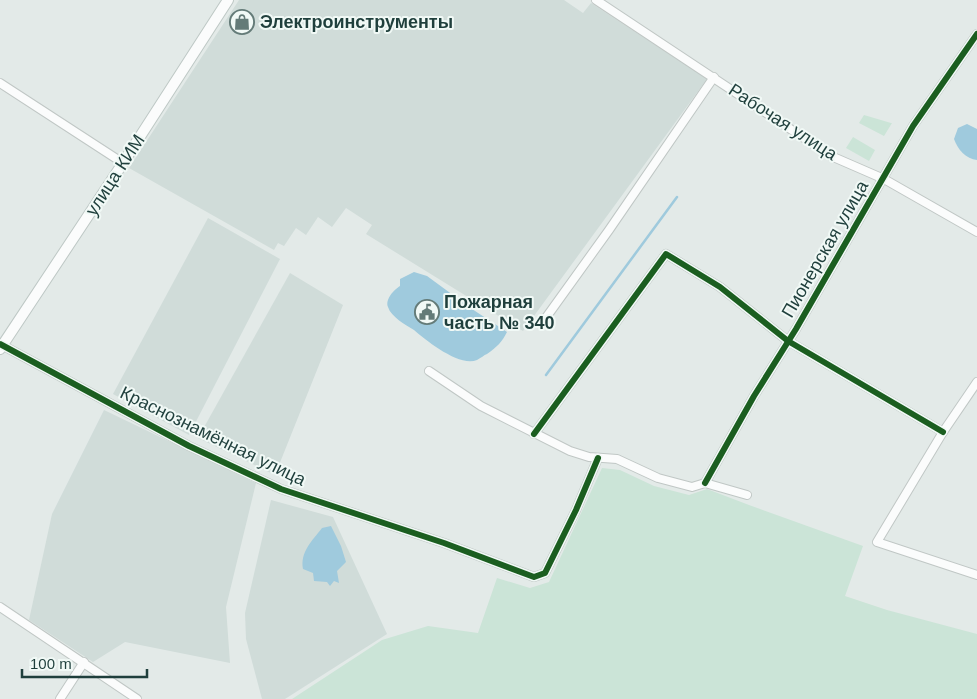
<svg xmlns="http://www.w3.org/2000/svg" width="977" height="699" font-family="Arial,sans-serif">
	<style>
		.built { fill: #d0dcd9 }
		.green { fill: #cbe4d7 }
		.water { fill: #9fcadd }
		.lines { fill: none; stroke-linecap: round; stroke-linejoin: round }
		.stream { stroke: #9fcadd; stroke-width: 2.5 }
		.minor-casing { stroke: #c0c7c5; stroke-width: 10 }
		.secondary-casing { stroke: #bec8c5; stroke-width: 12 }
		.minor { stroke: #fbfcfc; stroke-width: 8 }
		.secondary { stroke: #fbfcfc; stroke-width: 10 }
		.cycleway-casing { stroke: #f1f9f6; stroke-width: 9 }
		.cycleway { stroke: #1b5e20; stroke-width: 6 }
		.labels { text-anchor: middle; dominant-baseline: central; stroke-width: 4; stroke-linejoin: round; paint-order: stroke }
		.poi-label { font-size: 18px; font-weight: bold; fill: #1f3f3c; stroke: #f1f9f6; text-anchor: start }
		.street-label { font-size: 18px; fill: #1f3f3c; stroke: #f1f9f6 }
	</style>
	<rect width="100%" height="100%" fill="#e3eae8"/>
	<g class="built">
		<polygon points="239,0 564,0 583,13 591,3 707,79 523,331 366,234 372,225 346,208 332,227 318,217 306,235 296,228 284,246 278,243 274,250 129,168"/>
		<polygon points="208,218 280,259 189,435 113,394"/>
		<polygon points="290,273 343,305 275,475 198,438"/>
		<polygon points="104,410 256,483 226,607 230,663 125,642 93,662 29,620 52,514"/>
		<polygon points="271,500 333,517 387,634 285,699 262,699 246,639 245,613"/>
	</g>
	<g class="green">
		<polygon points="864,115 891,123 892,123 884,136 859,123"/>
		<polygon points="853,137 875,150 869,161 846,148"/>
		<polygon points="602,468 620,470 654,486 689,495 707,489 749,505 863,546 845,596 887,610 977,634 977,699 292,699 382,640 428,626 478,633 497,578 530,588 549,582"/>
	</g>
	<g class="water">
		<path d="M967 124 977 129V160C966 159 958 150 954 139L958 128Z"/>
		<path d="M414 272 427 276 472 309 507 332C502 342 497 347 487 354 484 355 481 358 477 360 459 367 427 341 414 330 406 325 391 317 388 307 385 299 394 290 400 286V279Z"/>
		<path d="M331 526 341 546 346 562 337 571 339 583 334 581 330 586 327 582 314 581 313 573 303 569C300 552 312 541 322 528Z"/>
	</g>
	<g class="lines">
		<polyline class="stream" points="546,375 677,197"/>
		<defs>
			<g id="minor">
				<polyline points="596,0 831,156 884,179 977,232"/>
				<polyline points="0,83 123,163"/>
				<polyline points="545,319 609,230 714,77"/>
				<polyline points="0,344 189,446 281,489 444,543 534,577 545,573 576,510 598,458"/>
				<polyline points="429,371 481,406 570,451 589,457 617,459 658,478 692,487 705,483 747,495"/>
				<polyline points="977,382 943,432 877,542 977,575"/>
				<polyline points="534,434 666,254 720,287 788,341 943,432"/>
				<polyline points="705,483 754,396 796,329 913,126 977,34"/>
				<polyline points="0,607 137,699"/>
				<polyline points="60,699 84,662"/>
			</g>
			<polyline id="secondary" points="0,349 123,163 228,0"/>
		</defs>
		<use href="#minor" class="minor-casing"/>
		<use href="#secondary" class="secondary-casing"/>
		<use href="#minor" class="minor"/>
		<use href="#secondary" class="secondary"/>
		<defs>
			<g id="cycleway">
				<polyline points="0,344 189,446 281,489 444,543 534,577 545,573 576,510 598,458"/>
				<polyline points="534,434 666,254 720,287 788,341 943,432"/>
				<polyline points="705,483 754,396 796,329 913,126 977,34"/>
			</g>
		</defs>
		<use href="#cycleway" class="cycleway-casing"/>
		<use href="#cycleway" class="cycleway"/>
	</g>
	<defs>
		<symbol id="shop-ring" viewBox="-11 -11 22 22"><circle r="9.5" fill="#f1f9f6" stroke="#647b78" stroke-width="1.5"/><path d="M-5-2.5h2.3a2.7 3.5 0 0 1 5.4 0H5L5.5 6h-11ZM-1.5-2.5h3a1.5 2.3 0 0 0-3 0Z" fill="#647b78"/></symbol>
		<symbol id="civic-ring" viewBox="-11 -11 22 22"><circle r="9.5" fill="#f1f9f6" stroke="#647b78" stroke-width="1.5"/><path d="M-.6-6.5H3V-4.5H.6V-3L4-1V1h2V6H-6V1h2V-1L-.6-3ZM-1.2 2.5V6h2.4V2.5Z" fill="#647b78"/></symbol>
	</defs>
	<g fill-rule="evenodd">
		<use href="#shop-ring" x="228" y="8" width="28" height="28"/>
		<use href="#civic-ring" x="413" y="298" width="28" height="28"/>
	</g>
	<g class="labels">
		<g class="poi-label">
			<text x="260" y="22">Электроинструменты</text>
			<text x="444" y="302">Пожарная<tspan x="444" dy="21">часть № 340</tspan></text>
		</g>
		<g class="street-label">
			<text transform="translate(783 122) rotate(33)">Рабочая улица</text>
			<text transform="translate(115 175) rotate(-57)">улица КИМ</text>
			<text transform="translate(825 249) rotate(-60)">Пионерская улица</text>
			<text transform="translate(213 436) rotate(26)">Краснознамённая улица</text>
		</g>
	</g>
	<path d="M22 669v8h125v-8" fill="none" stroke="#1f3f3c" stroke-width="2.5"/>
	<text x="30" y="669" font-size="15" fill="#1f3f3c" stroke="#f1f9f6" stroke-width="4" paint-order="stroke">100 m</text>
</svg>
